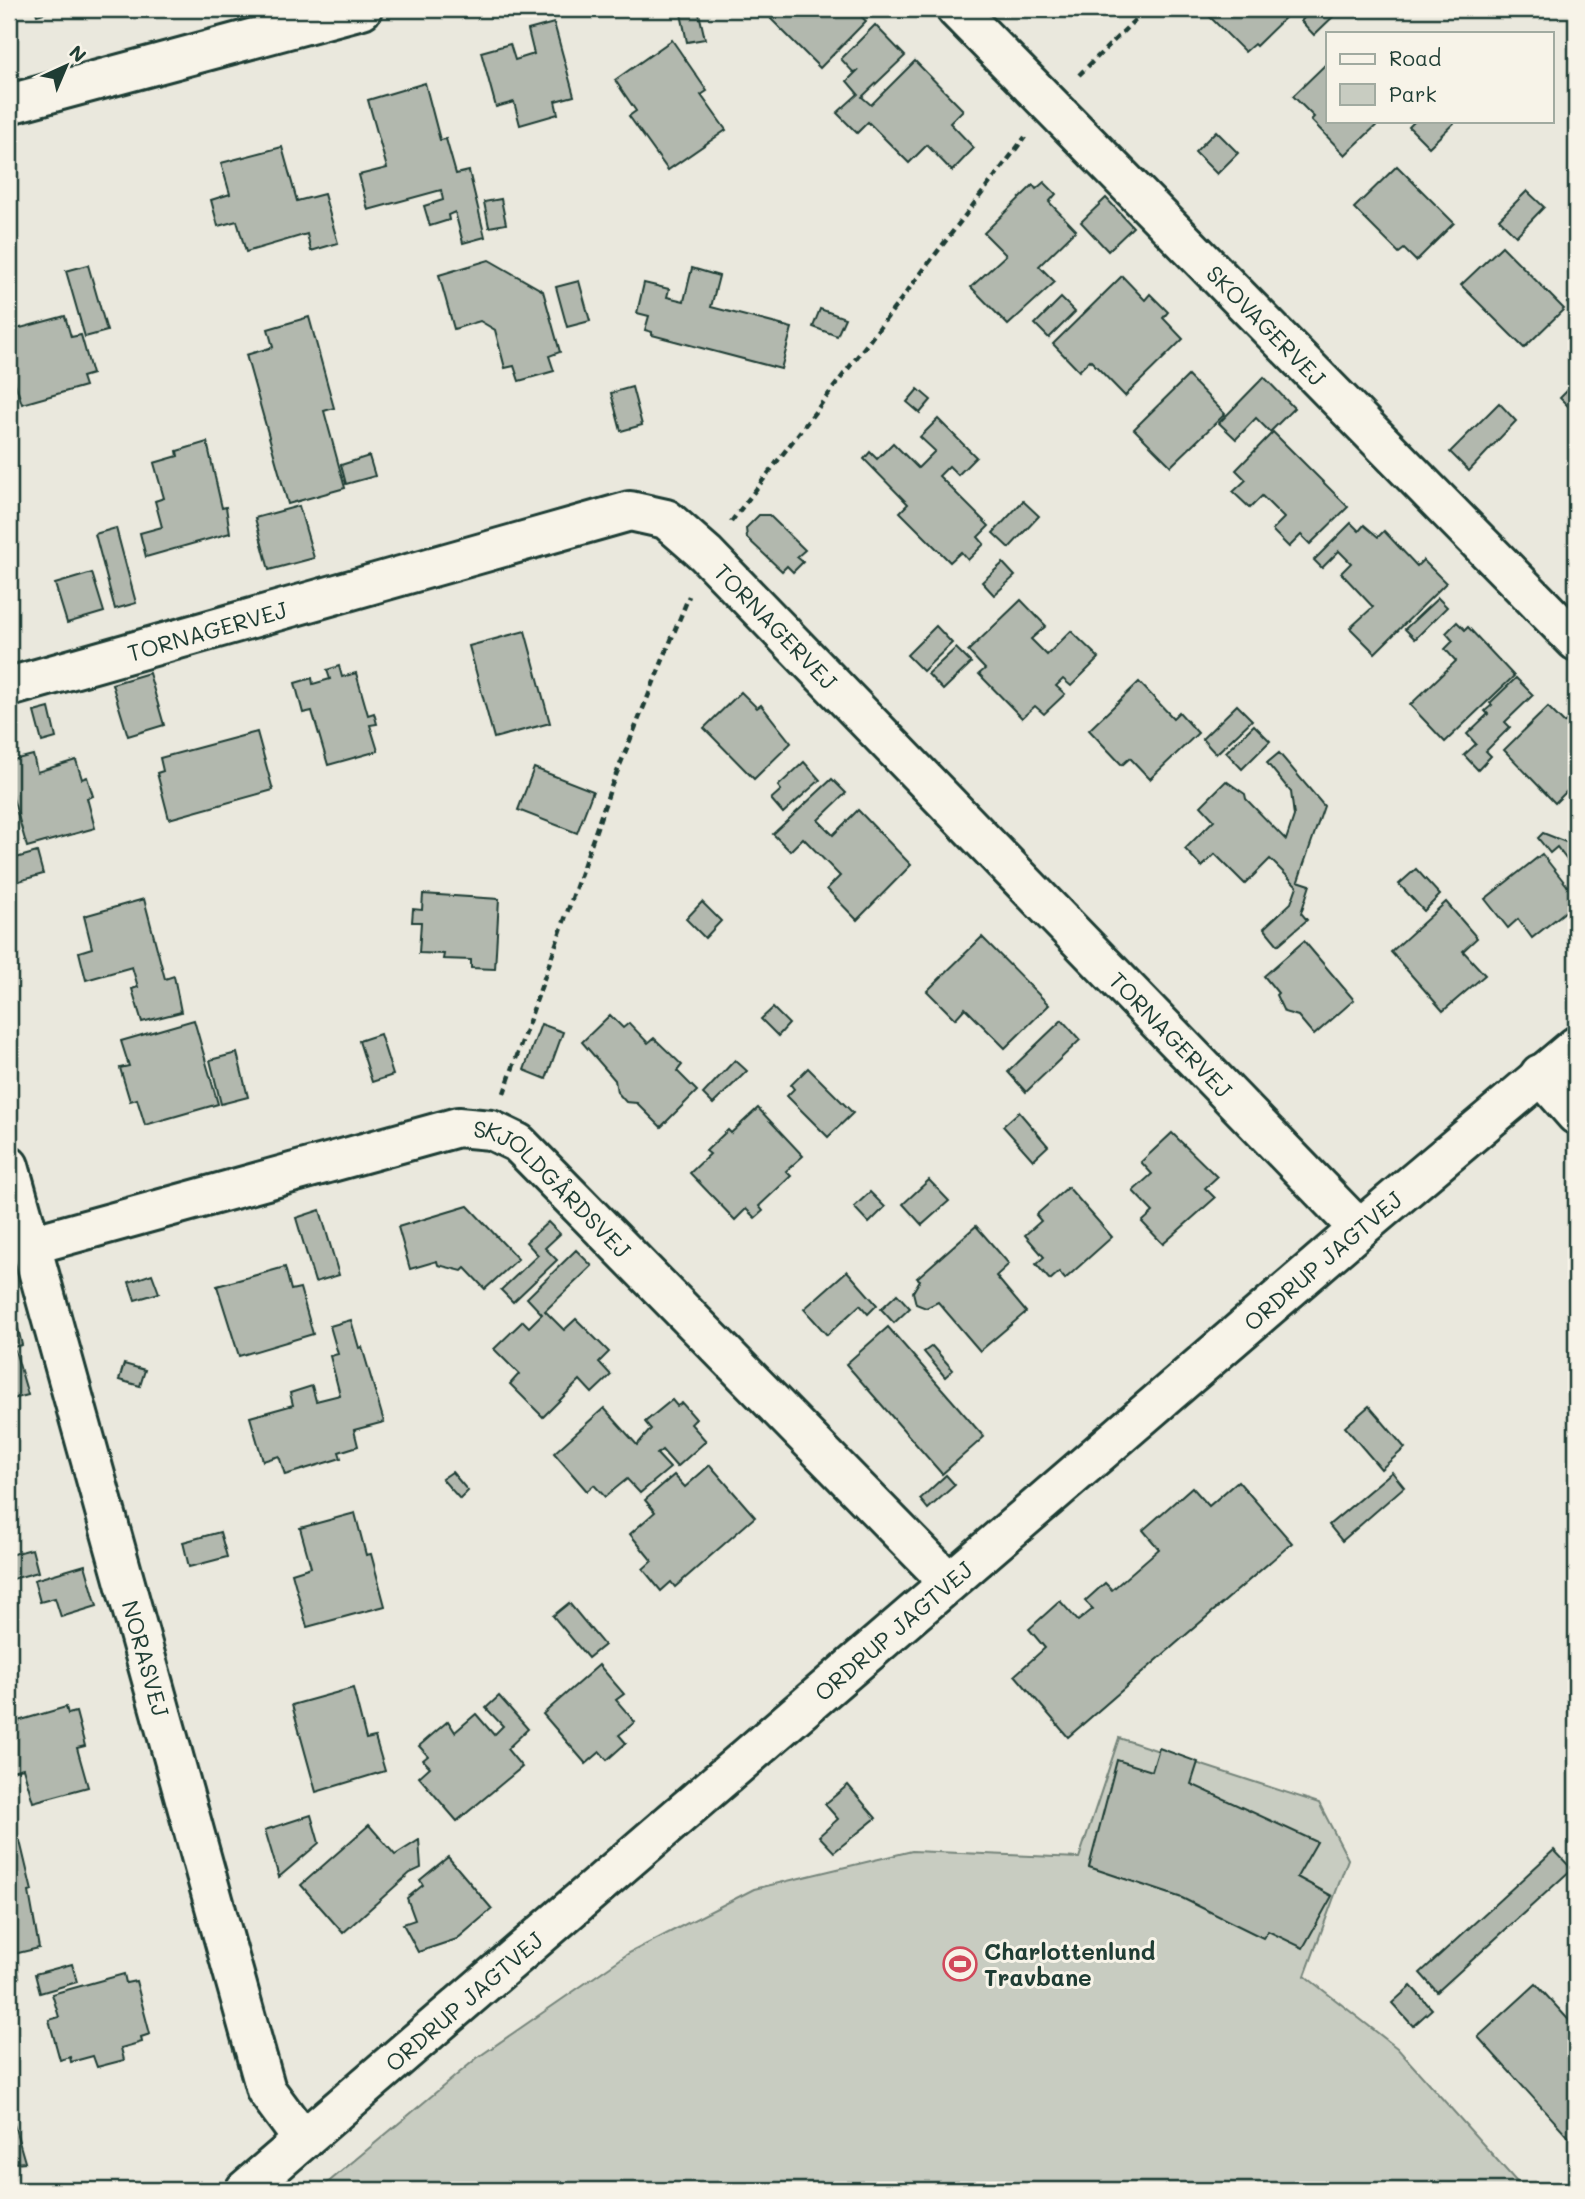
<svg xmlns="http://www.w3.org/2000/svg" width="1585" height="2199" font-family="Mali,sans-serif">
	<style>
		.green { fill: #c8ccc1; stroke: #74847a; stroke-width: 2 }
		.building { fill: #b2b8ae; stroke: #1f3d34; stroke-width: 2 }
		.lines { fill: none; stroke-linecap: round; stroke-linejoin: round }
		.minor-casing { stroke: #1f3d34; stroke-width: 44 }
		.tertiary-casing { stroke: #1f3d34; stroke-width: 44 }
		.path { stroke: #1f3d34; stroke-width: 4.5; stroke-dasharray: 7 5; stroke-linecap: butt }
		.minor { stroke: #f7f3e8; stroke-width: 38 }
		.tertiary { stroke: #f7f3e8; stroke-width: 38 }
		.labels { text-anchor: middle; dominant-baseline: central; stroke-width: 6; stroke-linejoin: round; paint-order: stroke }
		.street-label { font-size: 23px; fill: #1f3d34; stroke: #f7f3e8 }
		.poi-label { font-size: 23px; font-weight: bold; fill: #1f3d34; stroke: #f7f3e8; text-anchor: start }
	</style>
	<rect width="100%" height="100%" fill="#eae8dd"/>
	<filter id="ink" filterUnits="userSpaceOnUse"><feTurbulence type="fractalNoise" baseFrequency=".0143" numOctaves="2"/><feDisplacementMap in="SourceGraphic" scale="14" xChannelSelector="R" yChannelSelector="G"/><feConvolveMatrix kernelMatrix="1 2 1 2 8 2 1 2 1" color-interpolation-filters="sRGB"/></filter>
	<g filter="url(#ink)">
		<polygon class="green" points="1119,1738 1319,1803 1348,1859 1305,1976 1397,2048 1524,2190 319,2190 477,2058 629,1953 754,1889 912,1851 1079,1858"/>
		<g class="building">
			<polygon points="35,9 57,9 37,15"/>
			<polygon points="680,9 698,9 705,39 687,42"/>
			<polygon points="781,9 853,9 866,21 820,68 771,19"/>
			<polygon points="1210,9 1294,9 1256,46 1254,44 1245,52 1206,13"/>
			<polygon points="1313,9 1341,9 1314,35 1301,21"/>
			<polygon points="554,23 574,96 555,101 558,114 520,125 514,102 496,107 481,52 510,44 515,60 534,54 528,30"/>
			<polygon points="875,25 905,56 862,97 871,105 915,61 963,110 950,123 974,148 952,171 927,145 909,163 868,122 857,133 837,113 858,94 847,81 857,71 853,72 841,59"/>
			<polygon points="672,40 707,91 701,95 726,130 668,170 629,116 636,111 615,80"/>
			<polygon points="1328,62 1328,121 1381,121 1345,155 1311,120 1314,117 1293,96"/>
			<polygon points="425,83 440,140 446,139 456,174 469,171 485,237 463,243 455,212 448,215 449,220 430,226 424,206 443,200 441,190 368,210 359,175 387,168 368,100"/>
			<polygon points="1415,121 1456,121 1429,147 1409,127"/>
			<polygon points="1216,131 1238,153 1217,174 1195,152"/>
			<polygon points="282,147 297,201 324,194 338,243 311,251 307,234 246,252 237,221 218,226 211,200 230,194 221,163"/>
			<polygon points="1397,166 1454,223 1416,261 1404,249 1399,253 1354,208"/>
			<polygon points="1044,182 1056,194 1049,202 1076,230 1039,266 1055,282 1008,325 971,287 1006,255 984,233 1033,185 1036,189"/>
			<polygon points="1527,191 1544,207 1516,236 1499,219"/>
			<polygon points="1106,198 1133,227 1108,251 1081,222"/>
			<polygon points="501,199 506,224 489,227 484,202"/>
			<polygon points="1502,246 1564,309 1524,348 1461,285"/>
			<polygon points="489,260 543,291 560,352 549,356 554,371 519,381 514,366 505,368 495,330 480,321 454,329 439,275"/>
			<polygon points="88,265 107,331 85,337 66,271"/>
			<polygon points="692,268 719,276 711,307 792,328 781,369 652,335 652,332 645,330 649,316 637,313 644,283 669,289 667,297 684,301"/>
			<polygon points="1122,276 1145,300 1150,294 1168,312 1163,318 1183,339 1125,396 1090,360 1079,371 1053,344"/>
			<polygon points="579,281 590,321 567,327 556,287"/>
			<polygon points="1576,293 1576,312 1567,303"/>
			<polygon points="1061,298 1075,312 1049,338 1035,324"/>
			<polygon points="820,309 845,318 837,336 813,327"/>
			<polygon points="65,316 71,337 81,335 92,374 82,377 85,386 22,404 14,380 9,381 9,331"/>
			<polygon points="309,317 334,408 324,411 345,488 288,504 246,355 273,347 268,329"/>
			<polygon points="1188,376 1225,414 1171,466 1134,429"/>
			<polygon points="1264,377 1294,408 1270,432 1256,418 1236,439 1219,423"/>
			<polygon points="1576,382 1576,414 1560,398"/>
			<polygon points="632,387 642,425 621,431 611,393"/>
			<polygon points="918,389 931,400 920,413 907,402"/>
			<polygon points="1499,403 1516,421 1469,471 1450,452"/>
			<polygon points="938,419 976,457 958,475 949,466 939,476 989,526 978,537 984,544 968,560 961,552 950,562 900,512 908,504 864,459 870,452 877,459 893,443 918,468 935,451 920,437"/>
			<polygon points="1273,432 1348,507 1310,544 1301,535 1289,547 1272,530 1284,518 1262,496 1250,508 1233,492 1246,480 1236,470"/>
			<polygon points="207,442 222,508 226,507 230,533 146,557 140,533 162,527 155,501 164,498 154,463 178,456 177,451"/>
			<polygon points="369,456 375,476 346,484 341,465"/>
			<polygon points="1023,501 1039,516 1009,548 993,533"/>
			<polygon points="299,506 314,558 269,570 255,518"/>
			<polygon points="759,515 769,515 805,550 797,557 803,562 793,572 787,566 782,571 747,538 746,528"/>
			<polygon points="1351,523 1359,531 1364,525 1378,537 1384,531 1417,566 1423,560 1446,583 1375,653 1350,628 1373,607 1341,573 1351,563 1339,551 1322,568 1314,560"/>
			<polygon points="116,528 136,603 115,609 95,534"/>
			<polygon points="1003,563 1015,576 994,595 982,582"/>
			<polygon points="92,573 104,612 67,623 55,584"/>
			<polygon points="1438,598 1447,607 1415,639 1405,629"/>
			<polygon points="1021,600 1046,626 1031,639 1047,655 1071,631 1099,658 1071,686 1063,679 1056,686 1065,694 1044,714 1035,706 1022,718 979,674 985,669 968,651"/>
			<polygon points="1457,622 1465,630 1468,627 1514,676 1445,742 1410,705 1456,661 1445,649 1453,641 1446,633"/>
			<polygon points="936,626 952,643 923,671 907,655"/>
			<polygon points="525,631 550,723 494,738 469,646"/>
			<polygon points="956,648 971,663 943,690 928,674"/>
			<polygon points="339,666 342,677 356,673 368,715 374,713 377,724 370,725 378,751 328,765 312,711 303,713 295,683 312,678 313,684 330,679 327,670"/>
			<polygon points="149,673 164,725 128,736 112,684"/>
			<polygon points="1516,678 1533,695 1505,722 1510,727 1486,751 1491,756 1478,770 1464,755 1476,744 1467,734 1488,714 1485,711 1492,705 1490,703"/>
			<polygon points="1139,682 1173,718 1179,712 1198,733 1150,779 1130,758 1122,765 1089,730"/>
			<polygon points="741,692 757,708 761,705 791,743 754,779 704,728"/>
			<polygon points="1237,705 1252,720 1216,754 1202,739"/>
			<polygon points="1548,707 1564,723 1572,715 1576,719 1576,782 1555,803 1504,750"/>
			<polygon points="49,708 56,738 42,742 34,712"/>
			<polygon points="1254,725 1270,741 1242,769 1226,752"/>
			<polygon points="257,732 273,790 169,819 157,773 163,771 160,758"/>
			<polygon points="1279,753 1324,806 1298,881 1310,885 1301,913 1307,920 1278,945 1264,928 1291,903 1297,886 1270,859 1245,884 1215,854 1202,867 1185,849 1214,820 1201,806 1226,781 1245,794 1246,799 1286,840 1294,816 1291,792 1267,763"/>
			<polygon points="33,755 37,772 76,760 82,779 87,777 93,796 87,798 95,828 27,847 9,784 9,761"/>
			<polygon points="804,762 820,780 783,813 771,799 781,790 778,786"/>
			<polygon points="534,768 593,791 577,833 518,810"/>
			<polygon points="832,779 846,793 818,820 833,835 858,810 911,865 857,920 827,889 840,876 803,838 790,851 773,834"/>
			<polygon points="1543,833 1576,846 1576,872 1557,847 1550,853 1538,838"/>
			<polygon points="37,852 43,874 9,884 9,860"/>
			<polygon points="1542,854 1576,897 1576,903 1532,938 1518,919 1508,928 1485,899"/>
			<polygon points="1416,869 1440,895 1424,911 1399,884"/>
			<polygon points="423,894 499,899 495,969 471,968 471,960 443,959 444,954 419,953 421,922 412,922 413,909 422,910"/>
			<polygon points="144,899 165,979 174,976 181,1012 142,1022 132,989 138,987 132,967 86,980 79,952 92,948 84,916"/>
			<polygon points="702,902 721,921 705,938 686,919"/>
			<polygon points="1446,902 1477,938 1463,951 1485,975 1443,1011 1391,952"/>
			<polygon points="982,937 1049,1005 1005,1048 965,1008 955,1019 927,991"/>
			<polygon points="1304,941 1354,1000 1314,1035 1298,1016 1284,1012 1276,995 1278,993 1264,976"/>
			<polygon points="773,1008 789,1024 778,1036 761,1019"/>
			<polygon points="610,1015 623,1028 629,1023 648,1043 654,1038 682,1065 677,1071 697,1091 661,1127 637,1103 626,1102 617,1092 615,1080 582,1042"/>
			<polygon points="194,1020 218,1104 145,1125 137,1099 130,1101 120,1068 129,1066 121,1041"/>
			<polygon points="1062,1020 1080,1040 1026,1092 1008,1072"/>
			<polygon points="541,1024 563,1032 546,1079 524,1070"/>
			<polygon points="380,1034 393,1075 372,1082 359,1041"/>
			<polygon points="237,1053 248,1097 221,1104 210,1060"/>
			<polygon points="735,1060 747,1071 713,1104 703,1094"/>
			<polygon points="808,1068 853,1113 828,1137 787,1096 794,1089 791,1085"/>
			<polygon points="758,1108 803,1156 786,1171 791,1176 759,1206 763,1211 755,1218 746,1209 735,1220 690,1173 710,1154 706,1151 728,1130 731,1133"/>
			<polygon points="1019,1112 1048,1146 1033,1160 1003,1126"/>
			<polygon points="1172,1133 1217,1177 1205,1188 1215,1198 1163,1244 1142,1222 1153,1212 1133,1191 1152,1174 1141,1162"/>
			<polygon points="929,1180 949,1201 922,1225 903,1204"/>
			<polygon points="1068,1187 1112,1237 1065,1279 1059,1272 1050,1280 1036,1264 1044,1257 1025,1235 1041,1221 1036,1215"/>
			<polygon points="870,1192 885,1207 869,1223 854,1207"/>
			<polygon points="468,1206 518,1259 485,1289 465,1268 462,1271 438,1265 437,1261 410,1269 398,1227"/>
			<polygon points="320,1210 339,1275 315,1282 296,1218"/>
			<polygon points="548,1222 560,1234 545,1248 557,1260 513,1302 501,1290 538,1255 526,1242"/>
			<polygon points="976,1226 1009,1264 996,1276 1026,1312 980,1351 938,1302 926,1308 916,1304 913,1292 920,1280 917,1278"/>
			<polygon points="576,1250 592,1266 545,1311 564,1330 576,1319 609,1352 599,1362 611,1375 592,1393 580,1380 543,1417 510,1384 519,1374 494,1349 523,1321 529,1327 542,1314 527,1298"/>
			<polygon points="285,1267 291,1290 300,1288 313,1334 239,1356 217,1286"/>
			<polygon points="847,1271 877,1305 868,1314 860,1305 827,1335 804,1309"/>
			<polygon points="152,1274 159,1293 135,1300 129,1282"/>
			<polygon points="897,1294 910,1308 894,1323 881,1309"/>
			<polygon points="15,1316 22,1345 9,1348 9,1317"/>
			<polygon points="351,1320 359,1348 362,1347 384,1422 354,1430 358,1446 339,1452 341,1458 285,1475 279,1456 263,1461 250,1417 293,1405 290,1393 312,1386 316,1401 340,1395 330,1356 338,1354 330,1326"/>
			<polygon points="888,1327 984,1437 942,1474 846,1364"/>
			<polygon points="932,1346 953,1370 945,1377 924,1352"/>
			<polygon points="15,1350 28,1395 9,1400 9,1352"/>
			<polygon points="124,1364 145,1370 140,1386 119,1380"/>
			<polygon points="672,1400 677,1406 682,1403 696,1419 691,1424 706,1441 677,1467 662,1450 657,1454 670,1468 640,1493 627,1479 605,1497 594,1485 587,1491 554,1453 604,1408 637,1445 651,1429 645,1422"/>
			<polygon points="1369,1406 1405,1448 1381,1469 1345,1427"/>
			<polygon points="710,1465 755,1517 675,1587 671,1582 661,1591 643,1569 652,1561 630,1534 655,1512 645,1500 674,1475 685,1487"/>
			<polygon points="452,1472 468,1491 460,1499 442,1479"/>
			<polygon points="1392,1472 1404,1487 1342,1541 1329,1525"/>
			<polygon points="946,1475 955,1485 928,1509 920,1499"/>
			<polygon points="1238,1481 1292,1543 1068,1737 1015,1675 1045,1648 1029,1629 1060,1601 1078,1621 1093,1609 1085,1601 1105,1583 1112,1590 1159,1549 1143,1530 1192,1487 1209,1506"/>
			<polygon points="355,1513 366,1555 371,1554 385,1606 307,1627 292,1573 311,1567 300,1528"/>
			<polygon points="220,1532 227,1557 189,1567 183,1542"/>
			<polygon points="32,1549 38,1572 9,1580 9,1555"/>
			<polygon points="85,1565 97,1606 61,1617 55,1598 40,1602 34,1580"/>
			<polygon points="569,1603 604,1645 588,1658 553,1616"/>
			<polygon points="599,1665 624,1694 616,1700 635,1722 619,1735 626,1743 607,1760 600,1752 586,1764 543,1714"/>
			<polygon points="353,1688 366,1739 375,1737 385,1771 316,1792 292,1705"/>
			<polygon points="499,1696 528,1729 507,1749 522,1767 457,1821 419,1777 430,1767 423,1760 428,1756 419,1746 448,1721 455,1732 476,1714 494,1735 503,1726 486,1708"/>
			<polygon points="66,1707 68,1714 76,1712 85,1746 77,1748 88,1787 33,1802 23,1768 12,1771 9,1761 9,1741 15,1739 11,1723"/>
			<polygon points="1159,1748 1198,1762 1191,1784 1317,1842 1297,1877 1332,1896 1303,1948 1268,1931 1263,1938 1182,1898 1089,1867 1117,1760 1152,1771"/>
			<polygon points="848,1785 876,1818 834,1852 819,1836 838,1819 825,1804"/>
			<polygon points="311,1815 319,1843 279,1877 265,1830"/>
			<polygon points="369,1825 395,1855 419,1840 421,1868 410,1873 343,1933 301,1885"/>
			<polygon points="20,1841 32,1891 29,1892 39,1948 14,1954 19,1977 9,1979 9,1843"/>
			<polygon points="1554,1850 1572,1869 1437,1992 1420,1973"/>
			<polygon points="448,1857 492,1909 457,1939 418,1952 403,1924 415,1920 407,1898 423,1885 420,1880"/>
			<polygon points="72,1964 77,1982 40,1993 35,1974"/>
			<polygon points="124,1974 126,1983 136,1981 150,2034 141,2037 142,2042 121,2048 124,2060 97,2067 93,2056 71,2062 70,2057 60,2060 49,2020 59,2017 52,1994"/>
			<polygon points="1536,1984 1576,2028 1576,2145 1478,2037"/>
			<polygon points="1411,1986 1432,2009 1413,2026 1392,2003"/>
			<polygon points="9,2107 25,2162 14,2163 9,2172"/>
		</g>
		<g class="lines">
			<defs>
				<g id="minor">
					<path id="s1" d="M956 9 1576 641"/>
					<polyline points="9,104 362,9"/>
					<path id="s2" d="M9 687 630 511 666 519 706 554 1359 1229"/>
					<polyline points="1540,1074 1576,1115"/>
					<path id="s3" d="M9 1166 266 2090 303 2140"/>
					<path id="s4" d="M31 1245 458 1127 491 1130 518 1143 949 1582"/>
				</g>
				<g id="tertiary">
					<path id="s5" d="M245 2190 1359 1229 1576 1046"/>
				</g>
			</defs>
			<use href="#minor" class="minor-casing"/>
			<use href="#tertiary" class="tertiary-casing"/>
			<g class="path">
				<polyline points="1079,75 1146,9"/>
				<polyline points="731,522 1025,137"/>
				<polyline points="504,1093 611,787 689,596"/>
			</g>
			<use href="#minor" class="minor"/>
			<use href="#tertiary" class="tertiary"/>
		</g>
	</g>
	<defs>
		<symbol id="stadium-ring" viewBox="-11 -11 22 22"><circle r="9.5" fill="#f7f3e8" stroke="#d1495b" stroke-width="1.5"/><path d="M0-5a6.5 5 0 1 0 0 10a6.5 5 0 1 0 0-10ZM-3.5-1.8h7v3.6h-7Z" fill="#d1495b"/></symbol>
	</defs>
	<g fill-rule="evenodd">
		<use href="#stadium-ring" x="941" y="1945" width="38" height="38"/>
	</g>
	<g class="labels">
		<g class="street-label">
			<text stroke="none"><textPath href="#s1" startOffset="443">SKOVAGERVEJ</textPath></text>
			<text stroke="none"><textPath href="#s2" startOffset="836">TORNAGERVEJ</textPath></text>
			<text stroke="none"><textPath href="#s2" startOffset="206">TORNAGERVEJ</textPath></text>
			<text stroke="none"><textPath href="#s2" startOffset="1404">TORNAGERVEJ</textPath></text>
			<text stroke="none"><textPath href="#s4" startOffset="560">SKJOLDGÅRDSVEJ</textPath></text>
			<text stroke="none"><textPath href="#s5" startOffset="1423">ORDRUP JAGTVEJ</textPath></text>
			<text stroke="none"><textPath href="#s5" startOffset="856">ORDRUP JAGTVEJ</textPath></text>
			<text stroke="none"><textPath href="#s3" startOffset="511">NORASVEJ</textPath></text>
			<text stroke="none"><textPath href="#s5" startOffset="289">ORDRUP JAGTVEJ</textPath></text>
		</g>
		<g class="poi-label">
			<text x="984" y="1951">Charlottenlund<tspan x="984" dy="26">Travbane</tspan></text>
		</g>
	</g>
	<rect width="1585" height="2199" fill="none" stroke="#f7f3e8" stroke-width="35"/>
	<rect x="18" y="18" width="1550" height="2164" fill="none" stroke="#1f3d34" stroke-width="2.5" filter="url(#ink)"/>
	<rect x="1326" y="32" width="228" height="91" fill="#f7f3e8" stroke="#a1aaa0" stroke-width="2"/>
	<rect x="1340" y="54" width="35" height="10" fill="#f7f3e8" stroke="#a1aaa0" stroke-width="2"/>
	<text x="1389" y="66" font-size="21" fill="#1f3d34">Road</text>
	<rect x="1340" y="84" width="35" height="21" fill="#c8ccc1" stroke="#a1aaa0" stroke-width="2"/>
	<text x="1389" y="102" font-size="21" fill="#1f3d34">Park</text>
	<g transform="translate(66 66) rotate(44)" stroke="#f7f3e8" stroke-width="5" paint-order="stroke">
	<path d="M0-5L12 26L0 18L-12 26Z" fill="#1f3d34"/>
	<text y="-10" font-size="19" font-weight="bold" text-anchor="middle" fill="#1f3d34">N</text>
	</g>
</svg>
